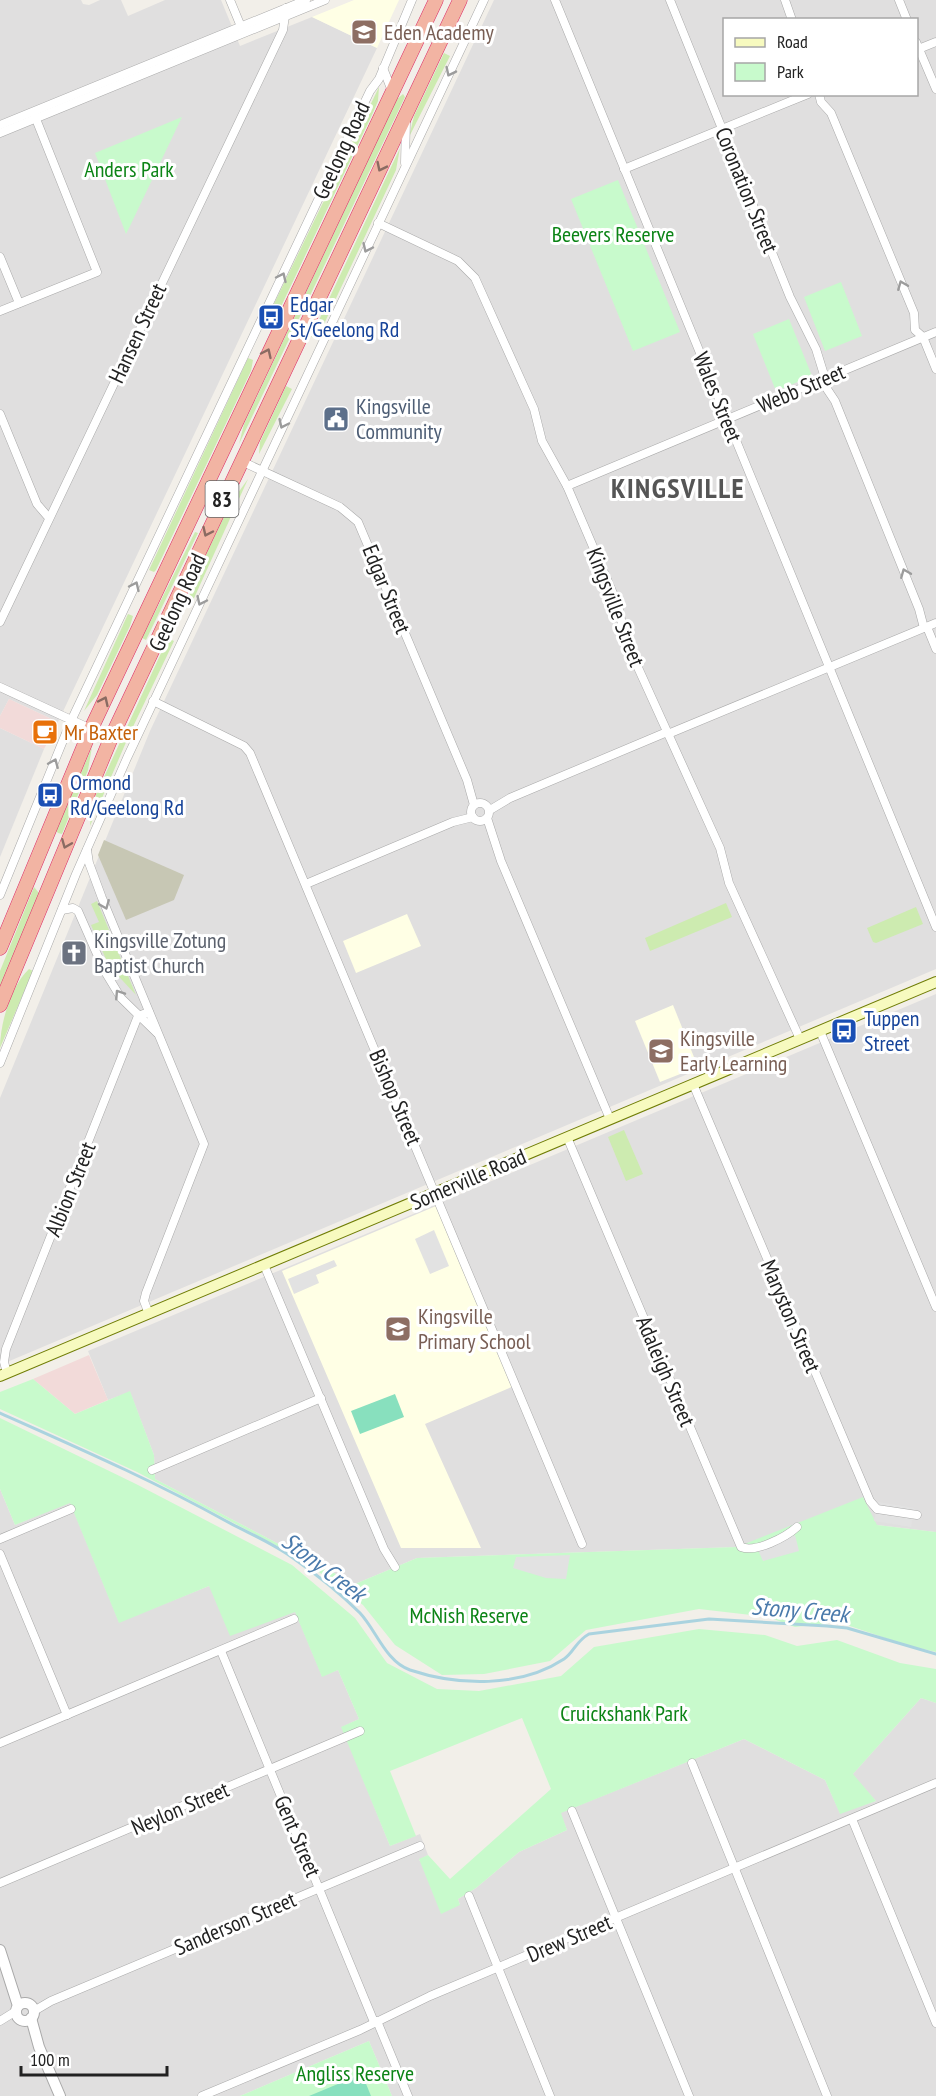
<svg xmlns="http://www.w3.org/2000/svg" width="936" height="2096" font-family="'PT Sans Narrow',sans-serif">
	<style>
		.residential { fill: #e0dfdf; fill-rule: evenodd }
		.commercial { fill: #f2dad9 }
		.education { fill: #ffffe5 }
		.construction { fill: #c7c7b4 }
		.grass { fill: #cdebb0 }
		.park { fill: #c8facc }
		.pitch { fill: #88e0be }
		.parking { fill: #e2e2e2 }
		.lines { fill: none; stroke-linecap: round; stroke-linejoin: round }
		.stream { stroke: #aad3df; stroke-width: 3 }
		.minor-casing { stroke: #a9a9a9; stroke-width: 9 }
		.tertiary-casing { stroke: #a9a9a9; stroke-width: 12 }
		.secondary-casing { stroke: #707d05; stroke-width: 12 }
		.trunk-casing { stroke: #dc2a67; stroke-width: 15 }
		.minor { stroke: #fff; stroke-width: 8 }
		.tertiary { stroke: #fff; stroke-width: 10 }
		.secondary { stroke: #f7fabf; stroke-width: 10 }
		.trunk { stroke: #f2b4a3; stroke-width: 14 }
		.oneway { stroke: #9c9c9c }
		.oneway2 { stroke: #8a6b62 }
		.labels { text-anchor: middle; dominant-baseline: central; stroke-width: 6; stroke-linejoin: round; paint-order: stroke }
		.shield { fill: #fff; stroke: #646464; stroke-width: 1.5 }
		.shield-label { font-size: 21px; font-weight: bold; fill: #222 }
		.education-label { font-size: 22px; fill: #785e54; stroke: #fff; text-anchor: start }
		.street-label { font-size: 22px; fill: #222; stroke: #fff }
		.park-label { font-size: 22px; fill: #0c8416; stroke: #fff }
		.transit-label { font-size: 22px; fill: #164399; stroke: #fff; text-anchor: start }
		.service-label { font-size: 22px; fill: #4e5e75; stroke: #fff; text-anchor: start }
		.food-label { font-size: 22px; fill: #c56008; stroke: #fff; text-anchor: start }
		.worship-label { font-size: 22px; fill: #5b616d; stroke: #fff; text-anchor: start }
		.water-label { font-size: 24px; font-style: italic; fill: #4a7aab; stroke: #fff }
		.district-label { font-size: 28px; font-weight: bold; letter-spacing: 1.5px; fill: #555; stroke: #fff }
	</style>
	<rect width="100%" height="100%" fill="#f2efe9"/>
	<g class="residential">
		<polygon points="0,0 81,0 83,4 89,5 100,0 121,0 128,16 165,0 221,0 240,46 312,17 377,48 58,722 9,699 0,716"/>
		<path d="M494 0H936V969L0 1365V1098L150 731ZM724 20H916V94H724Z"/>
		<polygon points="0,728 44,749 0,857"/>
		<polygon points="936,994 936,1532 877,1525 737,1547 417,1558 355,1584 155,1479 154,1455 130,1392 108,1400 88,1351"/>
		<polygon points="0,1489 15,1525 70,1502 119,1622 209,1586 243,1630 295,1611 322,1676 338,1670 359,1719 342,1727 390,1846 420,1834 428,1855 419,1860 460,1905 458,1899 476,1888 519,1852 567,1830 560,1813 744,1739 825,1780 840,1813 876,1801 852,1775 921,1698 936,1703 936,2096 392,2096 369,2041 240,2096 0,2096"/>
	</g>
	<g class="commercial">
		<polygon points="9,699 58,722 44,749 0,728 0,716"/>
		<polygon points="89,1355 108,1400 75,1414 33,1379"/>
	</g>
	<g class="education">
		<polygon points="354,0 399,0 377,48 312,17"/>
		<polygon points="407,914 421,946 356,973 343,941"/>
		<polygon points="673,1005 698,1067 660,1082 635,1021"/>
		<polygon points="436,1206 514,1386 425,1424 481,1548 401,1548 282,1271"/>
	</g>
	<polygon class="construction" points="104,840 184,875 174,900 126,920 98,855"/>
	<g class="grass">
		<polygon points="444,53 450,56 409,137 414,116"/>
		<polygon points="379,87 378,101 372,115 277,315 270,312"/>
		<polygon points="403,94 405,97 239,444 244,424 397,99"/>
		<polygon points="400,148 396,170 317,339 311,337"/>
		<polygon points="248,358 253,360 251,371 156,570 154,572 149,570"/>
		<polygon points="286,386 292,389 259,454 260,442"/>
		<polygon points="248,479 190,607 187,606 192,584 230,504"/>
		<polygon points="195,532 198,533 146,640 142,638"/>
		<polygon points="128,614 133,616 130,626 97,695 84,711"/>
		<polygon points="168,638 174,641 130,733 90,826 92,803"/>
		<polygon points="92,747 88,770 62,834 58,833 56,831"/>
		<polygon points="34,887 39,893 0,987 0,971"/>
		<polygon points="97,901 136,995 109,966 91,925 99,922 91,904"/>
		<polygon points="726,903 732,917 650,951 645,938"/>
		<polygon points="916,907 923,924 876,943 873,942 867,928"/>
		<path d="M29 969 33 971 0 1048C0 1023 11 986 29 969Z"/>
		<polygon points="624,1130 643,1174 626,1181 608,1137"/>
	</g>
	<g class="park">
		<polygon points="182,117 130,226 126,234 95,153"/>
		<polygon points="618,180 680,332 633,351 571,199"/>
		<polygon points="841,282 862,336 825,351 804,297"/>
		<polygon points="789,319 812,376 776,391 753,334"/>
		<polygon points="33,1379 75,1414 130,1391 154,1455 155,1479 355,1584 417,1558 737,1547 863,1497 877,1525 936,1532 936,1652 906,1645 838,1622 795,1627 768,1617 699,1609 586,1630 550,1661 484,1674 442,1675 395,1645 363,1605 300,1558 137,1472 0,1409 0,1392"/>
		<polygon points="0,1418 136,1484 292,1565 355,1618 387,1663 437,1689 479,1691 561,1676 594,1647 699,1629 765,1635 797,1646 837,1640 900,1663 936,1669 936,1703 921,1698 853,1774 876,1801 840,1814 825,1780 744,1739 561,1813 567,1830 519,1852 476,1888 458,1899 460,1905 441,1914 419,1859 428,1855 450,1879 551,1789 522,1718 390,1771 416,1836 390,1846 341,1727 359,1719 338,1670 322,1677 295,1612 230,1636 209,1586 119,1623 70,1503 15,1525 0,1489"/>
		<polygon points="369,2041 392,2096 240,2096"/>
	</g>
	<g class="pitch">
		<polygon points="395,1394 404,1417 360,1434 351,1411"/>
		<polygon points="362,2074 371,2096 309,2096"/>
	</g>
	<g class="parking">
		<polygon points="434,1230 449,1266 430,1274 415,1239"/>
		<polygon points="334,1260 337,1266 316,1275 319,1283 294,1294 288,1279"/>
		<polygon points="878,1502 914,1508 911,1527 874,1521"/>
		<polygon points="795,1535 799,1551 763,1561 758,1550"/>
		<polygon points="570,1555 566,1579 546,1578 513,1568 516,1557"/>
	</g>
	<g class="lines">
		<path class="stream" d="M0 1413C76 1447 152 1480 226 1521 248 1533 273 1543 293 1558 316 1574 340 1593 360 1613 376 1630 386 1662 410 1670 458 1686 520 1688 564 1659 574 1652 576 1641 589 1634L709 1619 827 1626 847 1628 936 1654"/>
		<defs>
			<g id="minor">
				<polyline points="230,0 242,29"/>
				<polyline points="555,0 936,927"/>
				<polyline points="670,0 790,297 816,349 825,378"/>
				<polyline points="785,0 792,20"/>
				<polyline points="899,0 907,20"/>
				<polyline points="916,42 936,89"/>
				<polyline points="916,50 936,42"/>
				<polyline points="383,68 392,91"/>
				<polyline points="819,94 821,102 831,113 914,313 915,330 923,337 936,369"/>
				<polyline points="0,125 306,0"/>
				<polyline points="0,133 325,0"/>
				<polyline points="405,163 406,121"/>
				<polyline points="624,169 808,94"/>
				<polyline points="378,223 458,261 475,278 534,409 542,441 567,486 618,605 625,639 720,848 729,883 800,1039"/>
				<polyline points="0,257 19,303"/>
				<polyline points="0,311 97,272 34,114"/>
				<polyline points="821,380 835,401 919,609 924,628"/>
				<polyline points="0,414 37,504 49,518"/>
				<polyline points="241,461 340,507 358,522 467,780 474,805"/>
				<polyline points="567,486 936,332"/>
				<polyline points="0,622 283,30 286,8"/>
				<polyline points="927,627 936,649"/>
				<polyline points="0,687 91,729"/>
				<polyline points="153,701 244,746 250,753 582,1544"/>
				<polyline points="668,734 936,623"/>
				<circle cx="480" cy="812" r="9"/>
				<polyline points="490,810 510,798 667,732"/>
				<polyline points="487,818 501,861 610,1119"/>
				<polyline points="87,850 89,863 102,898 204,1144 146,1293 144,1301 149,1314"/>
				<polyline points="306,884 453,822 473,817"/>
				<polyline points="0,895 71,721 328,179 370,91 379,79 412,0"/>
				<polyline points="62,910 73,908 78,911 104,970 121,998 157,1033"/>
				<polyline points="820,1031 936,1307"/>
				<polyline points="0,1063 76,874 127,758 484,0"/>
				<polyline points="693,1084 870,1501 877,1509 917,1515"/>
				<path d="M567 1137 741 1547C756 1553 786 1537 797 1527"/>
				<polyline points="264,1265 384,1549 395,1567"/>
				<polyline points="7,1373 4,1362 6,1349 138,1016 149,1012"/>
				<polyline points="152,1470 321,1398"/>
				<polyline points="0,1539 71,1509"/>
				<polyline points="0,1554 67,1715"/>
				<polyline points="221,1651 374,2022"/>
				<polyline points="0,1743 294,1619"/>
				<polyline points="692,1763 827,2096"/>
				<polyline points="572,1811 689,2096"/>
				<polyline points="852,1819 936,2023"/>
				<polyline points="0,1883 360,1731"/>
				<polyline points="469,1896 550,2096"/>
				<polyline points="34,2011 51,2001 420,1846"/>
				<polyline points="0,2021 16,2011"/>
				<polyline points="377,2021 408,2096"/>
				<polyline points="202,2096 360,2030 430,1996 936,1783"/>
			</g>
			<g id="tertiary">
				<polyline points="0,1950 18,2006"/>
				<circle cx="25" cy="2012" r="9"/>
				<polyline points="31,2018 39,2047 60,2096"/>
			</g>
			<polyline id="secondary" points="0,1376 936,982"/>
			<g id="trunk">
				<polyline points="0,948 91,729 436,0"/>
				<polyline points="0,1005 111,738 460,0"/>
			</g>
		</defs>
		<use href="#minor" class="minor-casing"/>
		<use href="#tertiary" class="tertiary-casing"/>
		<use href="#secondary" class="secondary-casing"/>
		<use href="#trunk" class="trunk-casing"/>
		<use href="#minor" class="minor"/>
		<use href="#tertiary" class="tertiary"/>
		<use href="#secondary" class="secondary"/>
		<use href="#trunk" class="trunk"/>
	</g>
	<defs><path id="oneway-chevron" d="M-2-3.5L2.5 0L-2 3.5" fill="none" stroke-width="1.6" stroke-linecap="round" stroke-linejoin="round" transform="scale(1.5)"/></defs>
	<g class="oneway">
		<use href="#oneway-chevron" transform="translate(450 72) rotate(116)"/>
		<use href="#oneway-chevron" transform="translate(367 248) rotate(115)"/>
		<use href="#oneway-chevron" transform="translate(282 277) rotate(-65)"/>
		<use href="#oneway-chevron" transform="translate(902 285) rotate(-112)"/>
		<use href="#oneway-chevron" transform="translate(283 424) rotate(115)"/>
		<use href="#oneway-chevron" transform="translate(905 573) rotate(-112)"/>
		<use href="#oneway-chevron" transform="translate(135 586) rotate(-65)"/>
		<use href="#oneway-chevron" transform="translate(201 601) rotate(115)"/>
		<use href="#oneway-chevron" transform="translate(54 763) rotate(-67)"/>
		<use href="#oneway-chevron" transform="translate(105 905) rotate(68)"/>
		<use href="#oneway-chevron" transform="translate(119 994) rotate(-123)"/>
	</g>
	<g class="oneway2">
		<use href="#oneway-chevron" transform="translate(381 167) rotate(116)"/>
		<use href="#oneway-chevron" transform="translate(267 353) rotate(-65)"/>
		<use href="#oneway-chevron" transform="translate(207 532) rotate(115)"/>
		<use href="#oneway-chevron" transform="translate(104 701) rotate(-65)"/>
		<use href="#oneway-chevron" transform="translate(66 844) rotate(112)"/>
	</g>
	<defs>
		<symbol id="school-square" viewBox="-11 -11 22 22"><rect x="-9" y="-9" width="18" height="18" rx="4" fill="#8d6e63" stroke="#fff"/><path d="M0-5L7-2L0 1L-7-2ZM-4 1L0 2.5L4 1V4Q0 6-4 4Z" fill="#fff"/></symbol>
		<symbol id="bus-square" viewBox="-11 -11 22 22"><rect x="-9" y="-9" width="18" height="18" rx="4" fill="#1a4fb4" stroke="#fff"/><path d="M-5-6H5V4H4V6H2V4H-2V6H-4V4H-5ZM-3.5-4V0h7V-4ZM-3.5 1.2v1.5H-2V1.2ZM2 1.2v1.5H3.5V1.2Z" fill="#fff"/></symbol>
		<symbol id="civic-square" viewBox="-11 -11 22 22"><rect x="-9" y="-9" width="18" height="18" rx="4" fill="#5c6f8a" stroke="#fff"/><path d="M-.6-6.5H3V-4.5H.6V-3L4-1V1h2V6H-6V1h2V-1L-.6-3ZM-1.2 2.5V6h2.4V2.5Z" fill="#fff"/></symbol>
		<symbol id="cafe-square" viewBox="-11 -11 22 22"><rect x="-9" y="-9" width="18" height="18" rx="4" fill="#e8710a" stroke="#fff"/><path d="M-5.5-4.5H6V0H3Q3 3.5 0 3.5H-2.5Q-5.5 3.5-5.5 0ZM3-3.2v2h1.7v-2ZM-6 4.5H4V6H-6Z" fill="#fff"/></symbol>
		<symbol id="church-square" viewBox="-11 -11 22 22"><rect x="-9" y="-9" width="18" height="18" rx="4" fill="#6b7280" stroke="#fff"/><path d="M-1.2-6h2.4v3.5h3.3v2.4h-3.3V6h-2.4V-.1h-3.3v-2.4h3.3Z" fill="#fff"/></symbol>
	</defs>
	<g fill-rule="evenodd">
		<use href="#school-square" x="349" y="17" width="30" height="30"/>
		<use href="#bus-square" x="256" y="302" width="30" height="30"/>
		<use href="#civic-square" x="321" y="404" width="30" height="30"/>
		<use href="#cafe-square" x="30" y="717" width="30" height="30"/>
		<use href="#bus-square" x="35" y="780" width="30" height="30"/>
		<use href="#church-square" x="59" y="938" width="30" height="30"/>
		<use href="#bus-square" x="829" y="1016" width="30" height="30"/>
		<use href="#school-square" x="646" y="1036" width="30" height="30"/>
		<use href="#school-square" x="383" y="1314" width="30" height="30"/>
	</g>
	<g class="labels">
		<rect class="shield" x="205.5" y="481" width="33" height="36" rx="4.5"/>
		<g class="shield-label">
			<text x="222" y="499">83</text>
		</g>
		<g class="education-label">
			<text x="384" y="32">Eden Academy</text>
			<text x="680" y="1038">Kingsville<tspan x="680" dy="25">Early Learning</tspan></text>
			<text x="418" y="1316">Kingsville<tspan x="418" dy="25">Primary School</tspan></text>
		</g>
		<g class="street-label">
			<text transform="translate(341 150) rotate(-65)">Geelong Road</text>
			<text transform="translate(747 190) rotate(68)">Coronation Street</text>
			<text transform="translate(137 333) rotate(-65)">Hansen Street</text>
			<text transform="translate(801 388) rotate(-23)">Webb Street</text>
			<text transform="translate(718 397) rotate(68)">Wales Street</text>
			<text transform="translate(387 589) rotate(68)">Edgar Street</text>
			<text transform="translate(177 602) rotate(-65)">Geelong Road</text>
			<text transform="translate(616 607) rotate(69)">Kingsville Street</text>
			<text transform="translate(396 1097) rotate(67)">Bishop Street</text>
			<text transform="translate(468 1179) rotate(-23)">Somerville Road</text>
			<text transform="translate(70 1189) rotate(-68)">Albion Street</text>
			<text transform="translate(791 1316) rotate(67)">Maryston Street</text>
			<text transform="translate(666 1371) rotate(67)">Adaleigh Street</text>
			<text transform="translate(180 1808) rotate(-23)">Neylon Street</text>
			<text transform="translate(298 1836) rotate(67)">Gent Street</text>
			<text transform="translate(235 1923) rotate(-23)">Sanderson Street</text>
			<text transform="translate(569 1938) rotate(-23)">Drew Street</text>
		</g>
		<g class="park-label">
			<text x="129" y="169">Anders Park</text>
			<text x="613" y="234">Beevers Reserve</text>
			<text x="469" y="1615">McNish Reserve</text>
			<text x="624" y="1713">Cruickshank Park</text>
			<text x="355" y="2073">Angliss Reserve</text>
		</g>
		<g class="transit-label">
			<text x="290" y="304">Edgar<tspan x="290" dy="25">St/Geelong Rd</tspan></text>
			<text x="70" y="782">Ormond<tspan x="70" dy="25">Rd/Geelong Rd</tspan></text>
			<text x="864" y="1018">Tuppen<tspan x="864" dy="25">Street</tspan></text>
		</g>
		<g class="service-label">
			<text x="356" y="406">Kingsville<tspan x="356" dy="25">Community</tspan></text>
		</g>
		<g class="food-label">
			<text x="64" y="732">Mr Baxter</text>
		</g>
		<g class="worship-label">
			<text x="94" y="940">Kingsville Zotung<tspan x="94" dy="25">Baptist Church</tspan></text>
		</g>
		<g class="water-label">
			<text transform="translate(324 1567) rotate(37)">Stony Creek</text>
			<text transform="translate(800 1610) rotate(5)">Stony Creek</text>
		</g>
		<g class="district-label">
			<text x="678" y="487">KINGSVILLE</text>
		</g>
	</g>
	<rect x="723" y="18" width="195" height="78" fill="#ffffff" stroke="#a7a7a7" stroke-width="1.5"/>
	<rect x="735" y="38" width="30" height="9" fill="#f7fabf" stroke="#a7a7a7" stroke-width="1.5"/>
	<text x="777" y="48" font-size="18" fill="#222222">Road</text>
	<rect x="735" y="63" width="30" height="18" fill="#c8facc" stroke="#a7a7a7" stroke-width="1.5"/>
	<text x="777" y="78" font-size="18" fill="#222222">Park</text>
	<path d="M21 2066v9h146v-9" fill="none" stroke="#222222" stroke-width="3"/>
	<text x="30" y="2066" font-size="18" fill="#222222" stroke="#ffffff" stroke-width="4.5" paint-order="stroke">100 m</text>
</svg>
